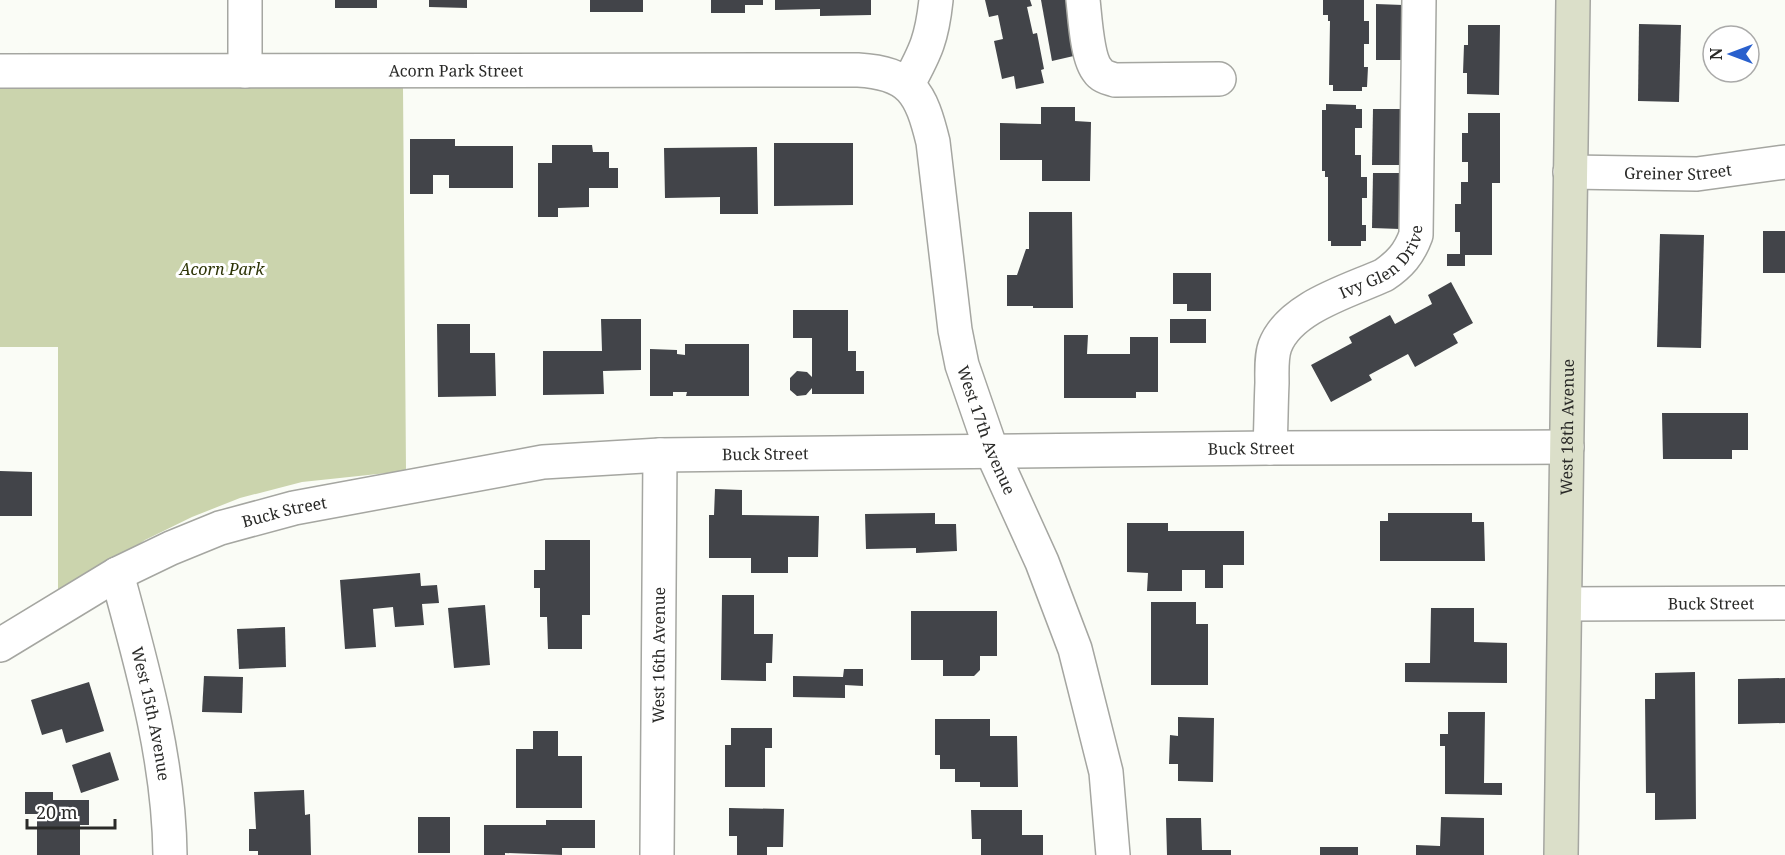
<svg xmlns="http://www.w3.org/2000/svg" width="1785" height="855" font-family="'Noto Serif',serif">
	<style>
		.green { fill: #cbd4ad }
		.building { fill: #424449 }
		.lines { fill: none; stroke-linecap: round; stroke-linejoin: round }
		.minor-casing { stroke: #a5a6a1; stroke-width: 36 }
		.secondary-casing { stroke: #a5a6a1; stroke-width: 36 }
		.minor { stroke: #fff; stroke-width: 33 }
		.secondary { stroke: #dbdfc9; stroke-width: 33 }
		.labels { text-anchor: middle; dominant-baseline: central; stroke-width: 6; stroke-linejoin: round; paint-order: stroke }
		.street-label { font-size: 16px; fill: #2a2a28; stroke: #fff }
		.park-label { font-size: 16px; font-style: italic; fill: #2d3406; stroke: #fff }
	</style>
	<rect width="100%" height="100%" fill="#fafcf6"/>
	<polygon class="green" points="0,88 403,88 406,471 302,482 240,498 192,517 145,540 58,600 58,347 0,347"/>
	<g class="building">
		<rect x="335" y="0" width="42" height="8"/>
		<polygon points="429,0 467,0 467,8 429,7"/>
		<rect x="590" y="0" width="53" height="12"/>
		<polygon points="711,0 763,0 763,5 745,5 745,13 711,13"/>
		<polygon points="775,0 871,0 871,15 820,16 820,9 775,10"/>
		<polygon points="985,0 1030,0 1032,6 1027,7 1033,34 1037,33 1044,69 1041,70 1044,83 1016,89 1014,76 1002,79 994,41 1003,39 998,15 989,17"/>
		<polygon points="1041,0 1068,0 1078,55 1052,61"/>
		<polygon points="1323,0 1364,0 1364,21 1369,21 1369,44 1364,44 1364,67 1368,67 1367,87 1362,87 1362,91 1333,91 1333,85 1329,85 1330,21 1328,21 1328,15 1323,15"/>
		<polygon points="1376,4 1403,5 1403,60 1376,60"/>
		<polygon points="1639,24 1681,25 1679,102 1638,101"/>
		<polygon points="1468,25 1500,25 1499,95 1467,94 1467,73 1463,73 1464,45 1468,45"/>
		<polygon points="1326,104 1356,105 1356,109 1362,109 1362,128 1355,128 1355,155 1361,155 1361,177 1367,177 1367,198 1362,198 1362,225 1366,225 1366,241 1361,241 1361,246 1331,246 1331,241 1328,241 1328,177 1325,177 1325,171 1322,171 1322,110 1326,110"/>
		<polygon points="1041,107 1075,107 1075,121 1091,122 1090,181 1042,181 1042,160 1000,160 1000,123 1041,124"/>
		<polygon points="1373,109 1400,109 1400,165 1372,165"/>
		<polygon points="1468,113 1500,113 1500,183 1492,183 1492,255 1465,255 1465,266 1447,266 1447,254 1460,254 1460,232 1455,232 1455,204 1461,204 1461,182 1468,182 1468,162 1462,162 1462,133 1468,133"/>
		<polygon points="410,139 455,139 455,146 513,146 513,188 449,188 449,175 433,175 433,194 410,194"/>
		<polygon points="774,143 853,143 853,205 774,206"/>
		<polygon points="552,145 592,145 593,152 609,152 609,168 618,168 618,188 589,188 589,207 558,208 558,217 538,217 538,163 552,163"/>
		<polygon points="757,147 758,214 720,214 720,197 665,198 664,148"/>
		<polygon points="1373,173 1400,173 1400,229 1372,228"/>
		<polygon points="1029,212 1072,212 1073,308 1033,308 1033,306 1007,306 1007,275 1017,275 1026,249 1029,249"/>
		<rect x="1763" y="231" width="22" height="42"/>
		<polygon points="1660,234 1704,235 1701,348 1657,347"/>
		<polygon points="1173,273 1211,273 1211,311 1187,311 1187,304 1173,304"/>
		<polygon points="1451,282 1473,323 1453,334 1458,343 1415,367 1408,354 1369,375 1372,380 1331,402 1311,365 1352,343 1349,337 1390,315 1395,324 1432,304 1428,295"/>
		<polygon points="793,310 848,310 848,351 856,351 856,371 864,371 864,394 812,394 812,388 806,395 797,396 790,390 790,378 797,371 807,372 812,377 812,338 793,338"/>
		<polygon points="601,319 641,319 641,370 603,371 604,394 543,395 543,351 602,351"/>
		<rect x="1170" y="319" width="36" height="24"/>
		<polygon points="437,324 470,324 470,353 495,353 496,396 438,397"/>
		<polygon points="1064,335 1088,335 1087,354 1130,354 1130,337 1158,337 1158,392 1136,392 1136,398 1064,398"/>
		<polygon points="685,344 749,344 749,396 686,396 687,392 673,392 673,396 650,396 650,349 677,350 677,354 685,355"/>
		<polygon points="1662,413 1748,413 1748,450 1732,450 1732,459 1663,459"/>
		<polygon points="0,471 32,472 32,516 0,516"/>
		<polygon points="715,489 742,490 742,515 819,516 818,557 788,557 788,573 751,573 751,558 709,558 709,515 714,515"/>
		<polygon points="935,513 935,524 956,524 957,551 916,553 916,548 866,549 865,514"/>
		<polygon points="1388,513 1472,513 1472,522 1484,522 1485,561 1380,561 1380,521 1388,521"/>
		<polygon points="1127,523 1168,523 1168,531 1244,531 1244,565 1223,565 1223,588 1205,588 1205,570 1182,570 1182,591 1147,591 1148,573 1127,572"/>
		<polygon points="545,540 590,540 590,615 582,615 582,649 548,649 547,617 540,617 540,588 534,588 534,570 545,570"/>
		<polygon points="420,573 421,586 437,585 439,603 422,604 424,625 395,627 393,607 373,609 376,647 345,649 340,580"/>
		<polygon points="722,595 754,595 754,634 773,634 772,663 766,663 766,681 721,680"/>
		<polygon points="1151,602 1196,602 1196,624 1208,624 1208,685 1151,685"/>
		<polygon points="485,605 490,665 454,668 448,608"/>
		<polygon points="1431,608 1474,608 1474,642 1507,643 1507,683 1405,682 1405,663 1430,663"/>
		<polygon points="911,611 997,611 997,656 980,656 980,670 974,676 943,676 943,660 911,660"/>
		<polygon points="285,627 286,667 239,669 237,629"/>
		<polygon points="844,669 863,669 863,686 845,685 845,698 793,697 793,676 843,677"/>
		<polygon points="1695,672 1696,819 1655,820 1655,793 1646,793 1645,699 1655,699 1655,673"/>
		<polygon points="204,676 243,677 242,713 202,712"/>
		<polygon points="1785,678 1785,723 1738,724 1738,679"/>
		<polygon points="89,682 104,731 66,743 62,729 42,735 31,700"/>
		<polygon points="1448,712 1485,712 1484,783 1502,783 1502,795 1445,794 1445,746 1440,746 1440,734 1448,734"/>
		<polygon points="1178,717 1214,718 1213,782 1178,781 1178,764 1169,764 1170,735 1178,736"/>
		<polygon points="935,719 990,719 990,736 1017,736 1018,787 980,787 980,782 955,782 955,769 940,769 940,755 935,755"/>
		<polygon points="731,728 772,728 772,748 765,748 765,787 725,787 725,745 731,745"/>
		<polygon points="533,731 558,731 558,756 582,756 582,808 516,808 516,749 533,749"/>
		<polygon points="110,752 119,780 81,793 72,765"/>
		<polygon points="304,790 305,815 310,814 311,855 258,855 258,851 249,851 249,829 256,829 254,792"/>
		<polygon points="25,792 53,792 53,800 89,800 89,825 80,825 80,855 37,855 37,814 25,814"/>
		<polygon points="729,808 784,809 783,847 767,847 767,855 737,855 737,836 729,836"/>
		<polygon points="971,810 1022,810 1022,835 1043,835 1043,855 981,855 981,839 972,839"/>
		<rect x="418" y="817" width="32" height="36"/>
		<polygon points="1441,817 1484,818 1484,855 1416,855 1416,845 1440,846"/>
		<polygon points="1166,818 1201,818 1202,850 1231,850 1231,855 1167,855"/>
		<polygon points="546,820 595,820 595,848 562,848 562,855 505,853 505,855 484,855 484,825 546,825"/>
		<rect x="1320" y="847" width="38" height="8"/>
	</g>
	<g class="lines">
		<defs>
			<g id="minor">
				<polyline points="245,0 245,71"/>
				<path d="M1083 0C1085 17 1087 59 1098 71 1102 77 1109 78 1115 80L1219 79"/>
				<path id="s1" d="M0 71 858 70C911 73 921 93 933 142L955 330 962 365 992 452 1042 562 1075 649 1106 772 1113 855"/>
				<path d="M908 84C926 51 932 38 936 0"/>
				<path id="s2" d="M1570 172 1697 174 1785 162"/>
				<path id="s3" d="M1270 448C1271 426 1271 405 1272 383 1272 371 1271 357 1275 346 1290 307 1349 291 1384 275 1400 264 1409 254 1416 235L1419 0"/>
				<path id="s4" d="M117 574C142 666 169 759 170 855"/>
				<path id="s5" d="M1565 604 1785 603"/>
				<path id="s6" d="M0 645 117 574 171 548 220 528 294 508 543 462 660 455 1270 448 1567 447"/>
				<path id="s7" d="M657 855 660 455"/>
			</g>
			<g id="secondary">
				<path id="s8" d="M1561 855 1573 0"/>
			</g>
		</defs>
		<use href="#minor" class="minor-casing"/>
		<use href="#secondary" class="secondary-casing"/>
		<use href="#minor" class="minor"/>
		<use href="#secondary" class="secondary"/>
	</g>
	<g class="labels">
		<g class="street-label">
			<text stroke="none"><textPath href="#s1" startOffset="456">Acorn Park Street</textPath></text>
			<text stroke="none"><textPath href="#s2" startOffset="108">Greiner Street</textPath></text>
			<text stroke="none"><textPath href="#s3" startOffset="243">Ivy Glen Drive</textPath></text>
			<text stroke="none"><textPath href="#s8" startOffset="428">West 18th Avenue</textPath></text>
			<text stroke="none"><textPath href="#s1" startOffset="1268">West 17th Avenue</textPath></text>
			<text stroke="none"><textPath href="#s6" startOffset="1288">Buck Street</textPath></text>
			<text stroke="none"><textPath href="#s6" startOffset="802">Buck Street</textPath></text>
			<text stroke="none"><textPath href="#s6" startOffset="316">Buck Street</textPath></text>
			<text stroke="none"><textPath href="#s5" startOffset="146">Buck Street</textPath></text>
			<text stroke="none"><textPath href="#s7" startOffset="200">West 16th Avenue</textPath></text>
			<text stroke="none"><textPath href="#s4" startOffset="144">West 15th Avenue</textPath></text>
		</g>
		<g class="park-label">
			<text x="222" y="269">Acorn Park</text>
		</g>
	</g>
	<g transform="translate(1731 54) rotate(270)"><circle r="28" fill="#ffffff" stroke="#aaaaa9" stroke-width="1.5"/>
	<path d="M0-4.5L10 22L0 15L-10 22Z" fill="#2960cd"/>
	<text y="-9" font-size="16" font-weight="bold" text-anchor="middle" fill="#2a2a28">N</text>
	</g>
	<path d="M27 819v9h88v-9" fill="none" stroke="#2a2a28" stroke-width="3"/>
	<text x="36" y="819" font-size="18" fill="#2a2a28" stroke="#ffffff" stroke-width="4.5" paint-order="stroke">20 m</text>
</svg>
